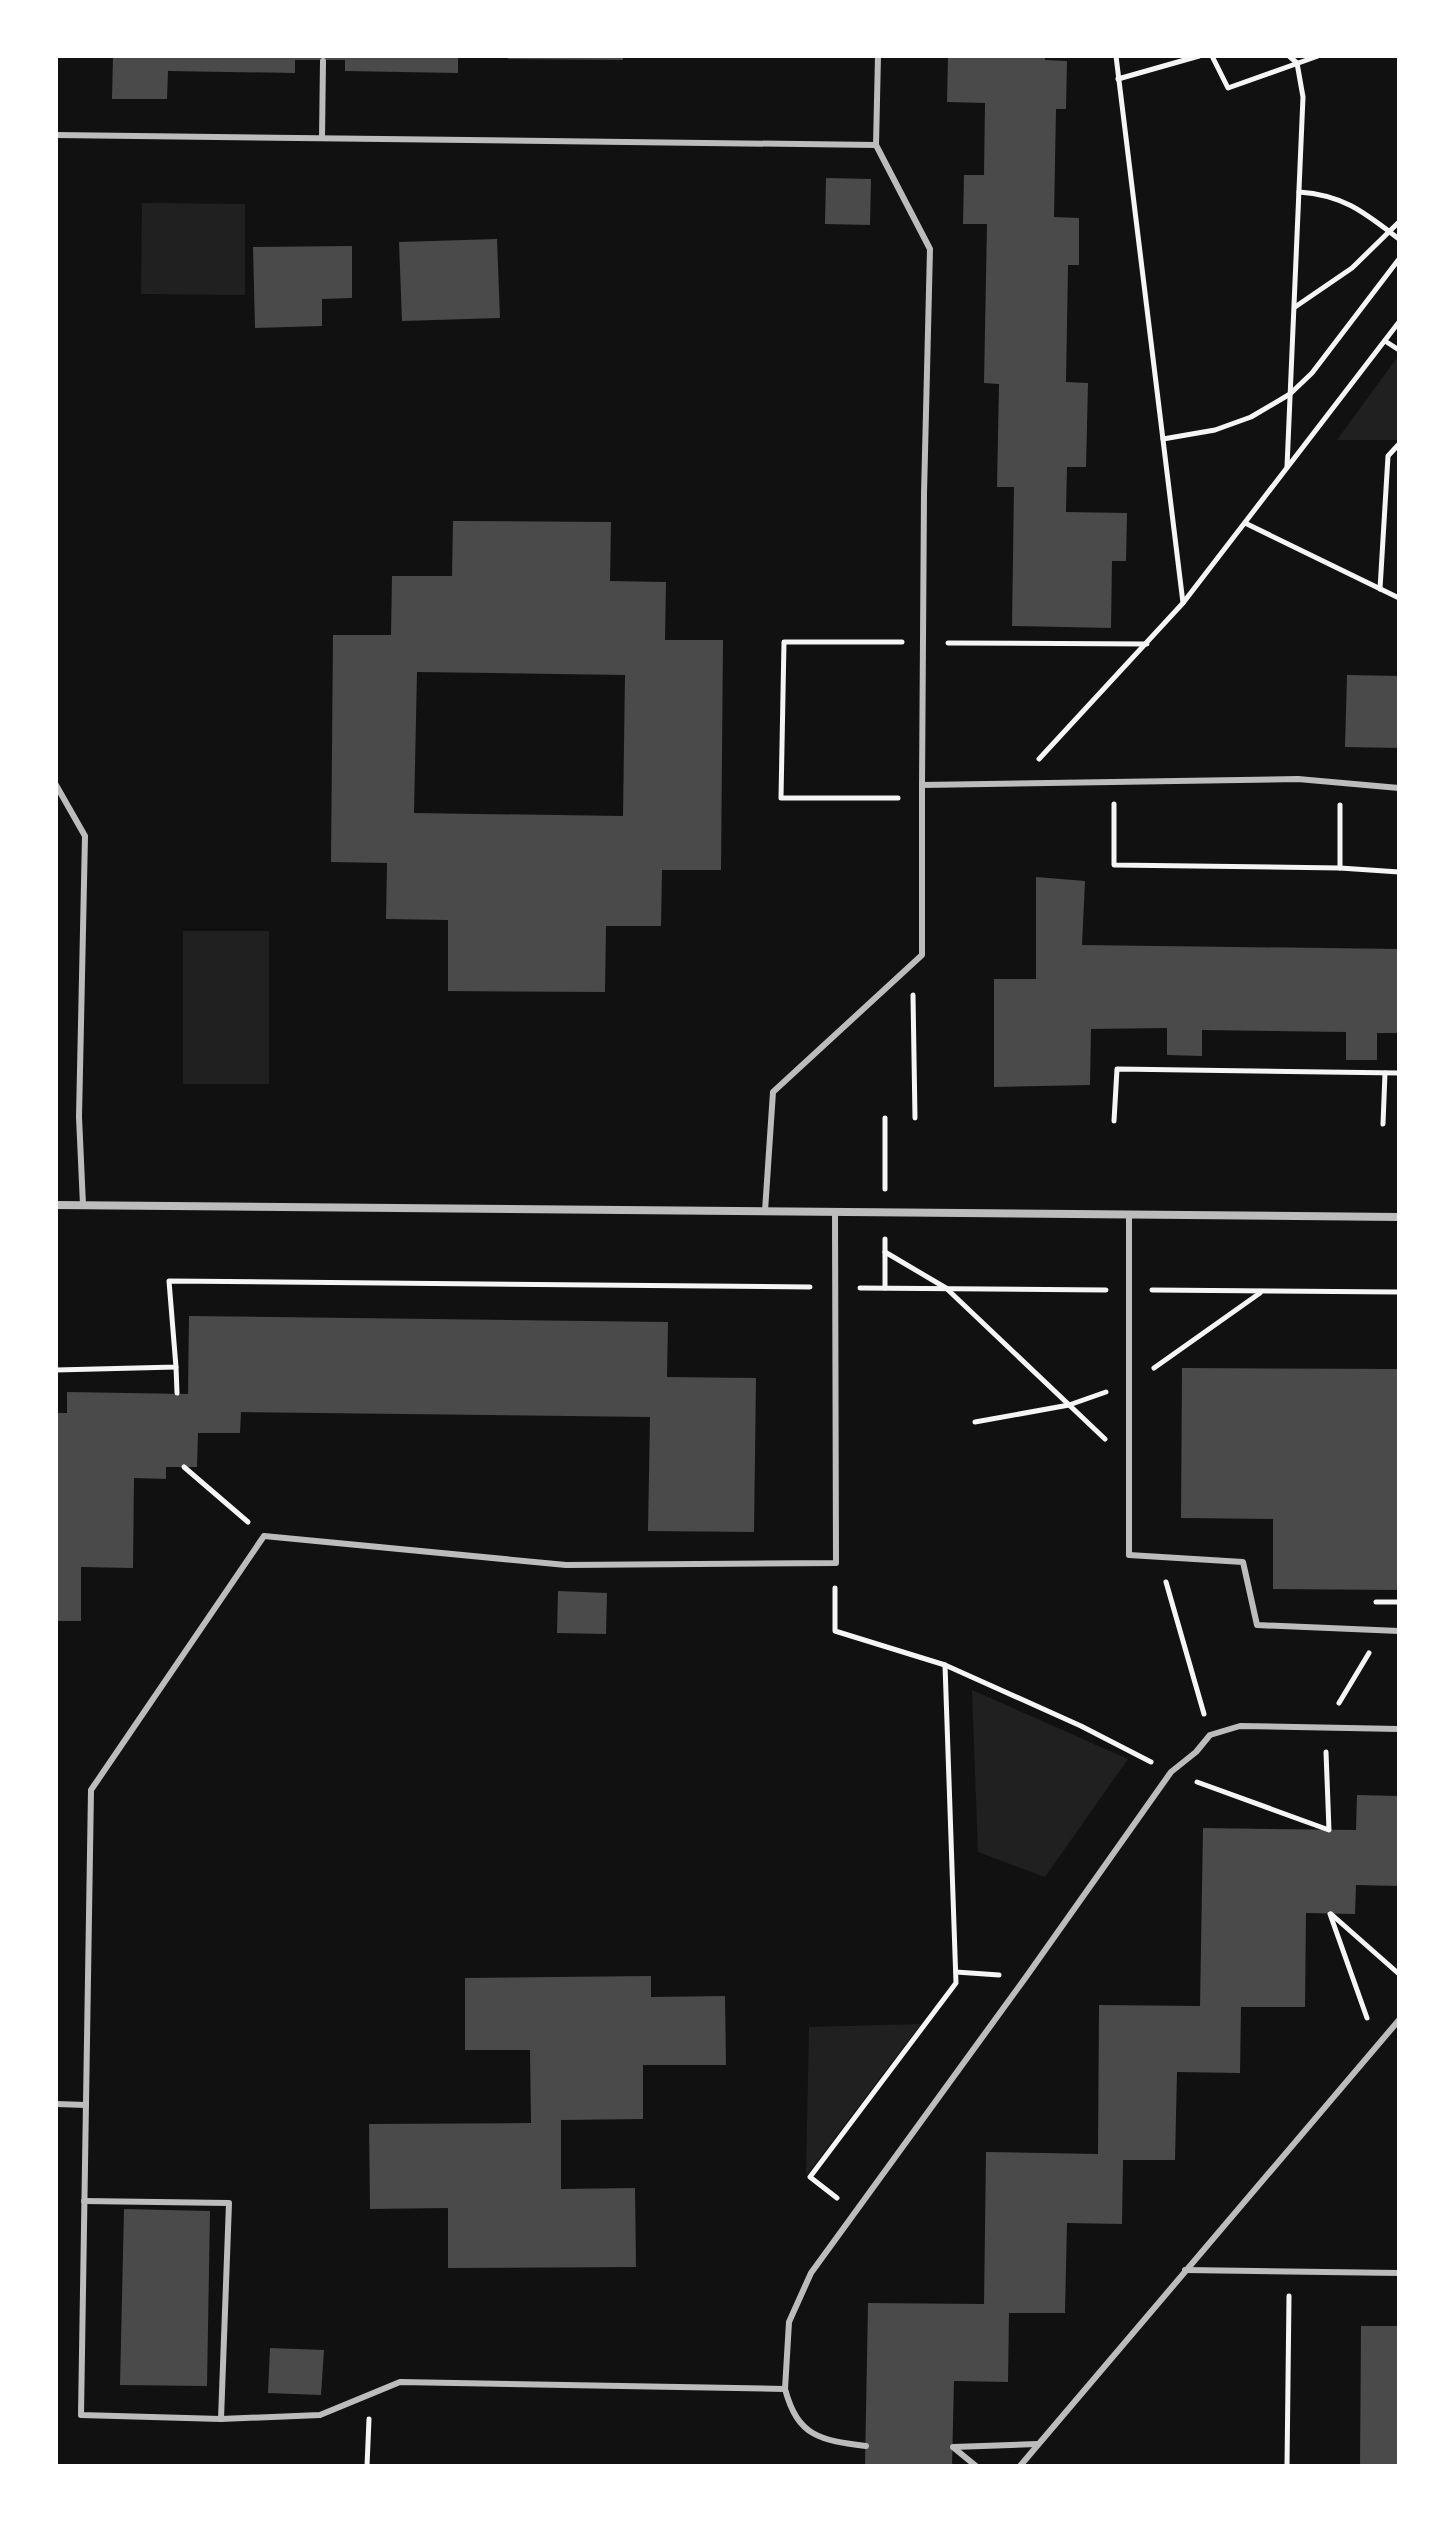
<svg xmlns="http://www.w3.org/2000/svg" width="1455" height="2522" font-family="Barlow,sans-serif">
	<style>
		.green { fill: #202020 }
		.building { fill: #4a4a4a; fill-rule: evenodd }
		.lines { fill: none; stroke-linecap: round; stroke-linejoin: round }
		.path { stroke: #f5f5f5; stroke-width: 5 }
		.service { stroke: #bcbcbc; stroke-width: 6 }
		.minor { stroke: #bcbcbc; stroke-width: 8 }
	</style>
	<rect width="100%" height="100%" fill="#111"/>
	<g class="green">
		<polygon points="142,203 245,204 245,295 141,294"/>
		<polygon points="1399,355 1399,440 1337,440"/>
		<rect x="183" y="931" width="86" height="153"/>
		<polygon points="972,1690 1128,1759 1045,1877 978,1852"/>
		<polygon points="921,2024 806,2176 809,2027"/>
	</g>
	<g class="building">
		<polygon points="113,56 458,56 458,73 345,71 345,60 295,60 295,73 168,71 167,99 112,99"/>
		<polygon points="508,56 623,56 623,60 508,59"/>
		<polygon points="948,56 1045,56 1045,60 1067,61 1066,109 1056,109 1054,217 1079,218 1079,265 1068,265 1066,382 1088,383 1086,467 1067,467 1066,512 1127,513 1126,561 1112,561 1111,628 1012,626 1014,487 997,487 999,384 984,383 987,224 963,224 964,175 984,175 985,103 947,102"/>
		<polygon points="826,178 871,179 870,225 825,224"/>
		<polygon points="497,239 500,318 402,321 399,242"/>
		<polygon points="352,246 352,298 322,299 322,326 255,328 253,247"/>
		<path d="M453 521 611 522 610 581 666 582 665 640H723L721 870H662L661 926H606L605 992 448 991V920L386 919 387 863 331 862 333 635H391L392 576H452ZM417 672 625 675 623 816 414 813Z"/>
		<polygon points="1347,675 1399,676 1399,748 1345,747"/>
		<polygon points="1036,877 1085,881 1082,945 1399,949 1399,1033 1377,1033 1377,1060 1346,1060 1346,1032 1202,1030 1202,1056 1167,1055 1167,1028 1091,1029 1090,1085 994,1087 994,979 1036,979"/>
		<polygon points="189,1316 668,1322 667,1377 756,1378 754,1532 648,1531 650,1417 241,1412 240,1433 198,1433 197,1467 166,1467 166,1479 134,1478 133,1568 81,1567 81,1621 56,1621 56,1413 67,1413 67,1392 188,1394"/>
		<polygon points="1182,1368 1399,1369 1399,1590 1273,1589 1273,1519 1181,1518"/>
		<polygon points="558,1591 607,1593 606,1634 557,1633"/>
		<polygon points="1357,1795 1399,1796 1399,1886 1356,1885 1355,1914 1306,1913 1305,2007 1241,2007 1240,2073 1177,2072 1175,2160 1123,2160 1122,2224 1067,2223 1065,2313 1009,2313 1008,2382 954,2381 952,2466 865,2466 868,2303 984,2304 986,2152 1098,2154 1099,2005 1200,2006 1203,1828 1356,1830"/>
		<polygon points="651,1976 651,1997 725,1996 726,2065 643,2065 643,2119 561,2120 561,2189 635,2188 636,2267 448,2268 448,2208 370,2209 369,2124 531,2123 530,2050 465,2050 465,1978"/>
		<polygon points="124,2209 210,2211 207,2386 120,2385"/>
		<polygon points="1361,2326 1399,2326 1399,2466 1360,2466"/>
		<polygon points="270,2348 324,2350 321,2395 268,2393"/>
	</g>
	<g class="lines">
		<g class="path">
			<polyline points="1116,56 1183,603"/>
			<polyline points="1212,56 1228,88 1318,56"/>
			<polyline points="1118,79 1199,56"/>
			<path d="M1299 192C1344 195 1365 213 1399 239"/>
			<polyline points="1295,307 1352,268 1399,222"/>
			<polyline points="1385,341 1399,350"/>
			<polyline points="1163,439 1215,430 1251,417 1290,394 1312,373 1399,259"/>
			<polyline points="1287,467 1303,97 1297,63 1289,56"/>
			<polyline points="1245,523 1399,598"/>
			<polyline points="1380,589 1388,456 1399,444"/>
			<polyline points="948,643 1147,644"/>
			<polyline points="1039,759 1183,603 1399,322"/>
			<polyline points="898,798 781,798 784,642 902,642"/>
			<polyline points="1114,804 1114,865 1340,868 1399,872"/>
			<polyline points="1340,805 1340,868"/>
			<polyline points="913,995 915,1118"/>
			<polyline points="885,1118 885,1189"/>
			<polyline points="1114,1121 1117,1069 1399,1073"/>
			<polyline points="1383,1124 1385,1073"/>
			<polyline points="885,1239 885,1288"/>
			<polyline points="885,1252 946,1288 1105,1439"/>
			<polyline points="860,1288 1106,1290"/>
			<polyline points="1152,1290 1399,1292"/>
			<polyline points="176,1367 177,1393"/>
			<polyline points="1154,1368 1260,1293"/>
			<polyline points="56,1370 176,1367 169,1281 810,1287"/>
			<polyline points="975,1422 1069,1405 1106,1392"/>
			<polyline points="184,1467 248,1522"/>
			<polyline points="1166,1582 1204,1714"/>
			<polyline points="835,1588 835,1631 945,1665 1081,1726 1151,1762"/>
			<polyline points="1376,1602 1399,1602"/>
			<polyline points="1339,1703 1369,1653"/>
			<polyline points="1197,1782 1329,1830 1326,1752"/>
			<polyline points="1330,1914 1367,2018"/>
			<polyline points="1331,1914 1399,1974"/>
			<polyline points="956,1972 999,1975"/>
			<polyline points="837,2198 810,2177 956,1983 945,1665"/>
			<polyline points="367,2466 369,2419"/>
			<polyline points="1287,2466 1289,2296"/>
		</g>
		<g class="service">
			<polyline points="56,135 876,145 930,249 924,494 922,785"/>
			<polyline points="322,138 323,61"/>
			<polyline points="876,145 878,56"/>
			<polyline points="56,785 85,836 79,1117 83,1205"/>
			<polyline points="765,1211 773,1092 922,955 922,785 1298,779 1399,788"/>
			<path d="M835 1212 836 1563 566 1565 264 1536 91 1790 81 2415 221 2419 320 2415 400 2382 785 2389C798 2437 820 2440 866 2446"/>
			<polyline points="1129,1215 1129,1555 1243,1562 1257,1625 1399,1631"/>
			<polyline points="56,2104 86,2105"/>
			<polyline points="84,2201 229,2203 221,2419"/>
			<polyline points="1185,2270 1399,2273"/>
			<polyline points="785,2389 789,2322 811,2273 1026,1977 1171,1772 1196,1752 1210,1735 1240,1726 1399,1729"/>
			<polyline points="953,2447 1037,2444"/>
			<polyline points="954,2448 976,2466"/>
			<polyline points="1020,2466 1399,2020"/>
		</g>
		<polyline class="minor" points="56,1205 1399,1217"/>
	</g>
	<rect width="1455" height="2522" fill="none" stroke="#ffffff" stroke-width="116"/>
</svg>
